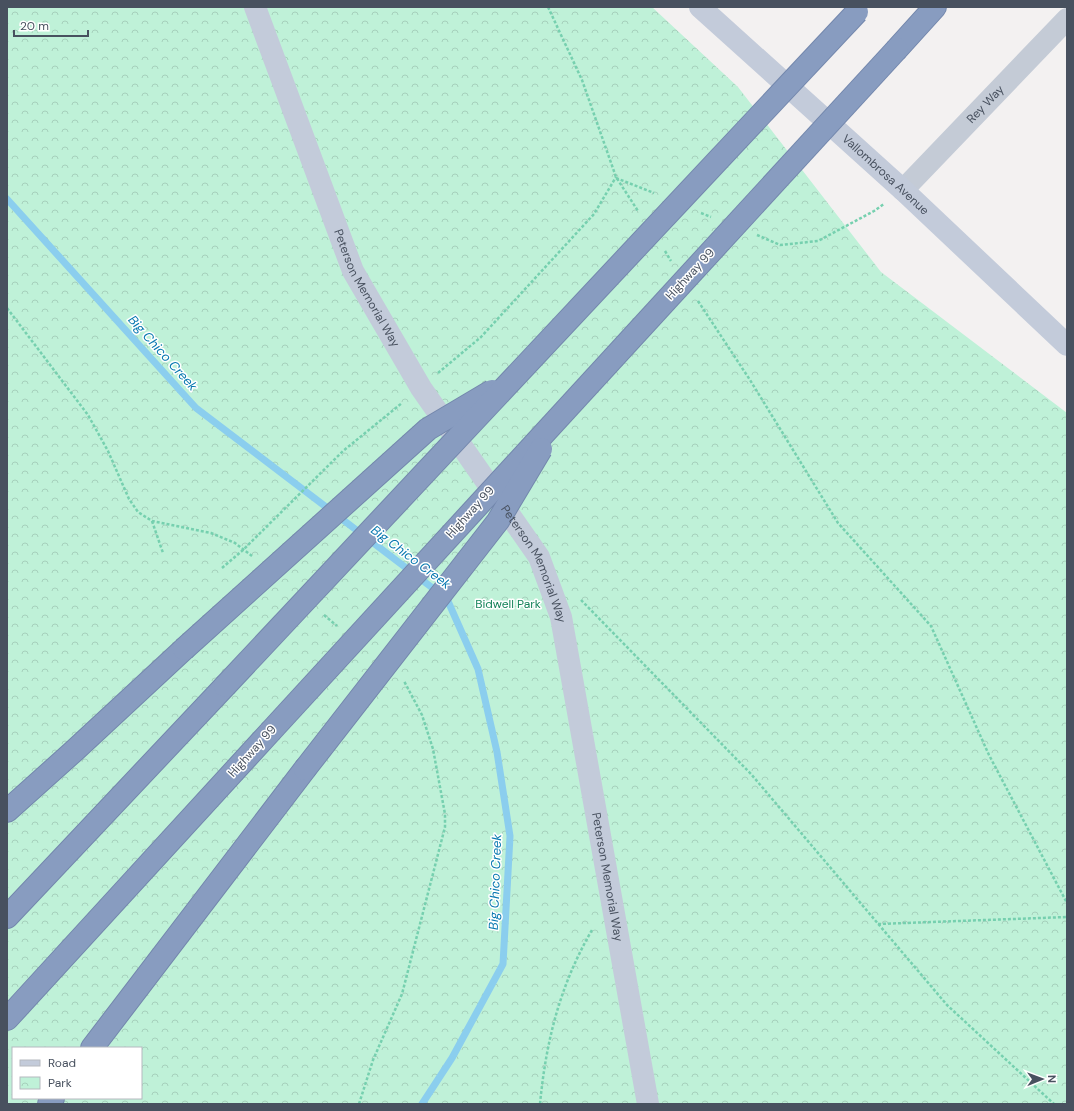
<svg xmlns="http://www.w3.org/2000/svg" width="1074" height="1111" font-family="'DM Sans',sans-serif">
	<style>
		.park { fill: url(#park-crowns); fill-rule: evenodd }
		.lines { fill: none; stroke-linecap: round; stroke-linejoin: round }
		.stream { stroke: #8bceee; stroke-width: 7 }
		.highway-casing { stroke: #7387ac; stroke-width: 24 }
		.path { stroke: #76d0af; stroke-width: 2.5; stroke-dasharray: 3 2; stroke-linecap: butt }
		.street { stroke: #c4cbd6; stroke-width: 22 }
		.secondary { stroke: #c3cbda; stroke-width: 22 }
		.highway { stroke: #889cc0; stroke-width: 22 }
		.highway-bridge-casing { stroke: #7387ac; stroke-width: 24; stroke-linecap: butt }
		.highway-bridge { stroke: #889cc0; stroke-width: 22 }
		.labels { text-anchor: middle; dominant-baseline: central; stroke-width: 3; stroke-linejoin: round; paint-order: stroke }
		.street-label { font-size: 12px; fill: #48515f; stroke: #fff }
		.park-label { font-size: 12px; fill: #15845a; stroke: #fff }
		.water-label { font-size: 13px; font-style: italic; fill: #0979b1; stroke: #fff }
	</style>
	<defs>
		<pattern id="park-crowns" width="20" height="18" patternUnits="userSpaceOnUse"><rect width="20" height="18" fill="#bff1d8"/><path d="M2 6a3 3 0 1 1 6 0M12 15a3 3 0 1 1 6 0" fill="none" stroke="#a6d0bc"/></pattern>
	</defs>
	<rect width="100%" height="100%" fill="#f3f1f1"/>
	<path class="park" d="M7 7H652L738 87 881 272 1067 413V1104H7ZM13 1048H141V1098H13Z"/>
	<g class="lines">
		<polyline class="stream" points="7,199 196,408 447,599 478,669 497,752 510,836 503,964 452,1058 422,1104"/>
		<defs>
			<g id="highway">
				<polyline points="897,49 935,7"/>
				<polyline points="7,811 74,751 184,649"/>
				<polyline points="7,917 225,686"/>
				<polyline points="7,1019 270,732"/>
				<polyline points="92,1048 305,769"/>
				<polyline points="49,1104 53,1098"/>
			</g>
		</defs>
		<use href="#highway" class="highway-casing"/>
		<g class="path">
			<polyline points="548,7 582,80 616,177 638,211"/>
			<polyline points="616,178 654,193"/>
			<polyline points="701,213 711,217"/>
			<polyline points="757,235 780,245 818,241 874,211 884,204"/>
			<polyline points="665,251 671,261"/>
			<polyline points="698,301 750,380 838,523 931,626 989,755 1067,903"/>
			<polyline points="7,308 88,415 108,451 129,499 138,512 152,521 211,533 235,543 252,556"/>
			<polyline points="438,373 481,337 594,214 616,177"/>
			<polyline points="152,521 163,553"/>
			<polyline points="222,568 243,550 343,451 402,403"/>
			<polyline points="581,600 751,774 947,1005 1054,1104"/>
			<polyline points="324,615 337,626"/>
			<polyline points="878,924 1067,917"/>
			<polyline points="359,1104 373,1060 402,994 445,827 445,814 433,749 422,715 404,681"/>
			<path d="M540 1104C546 1041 560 985 592 930"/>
		</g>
		<path class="street" id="s1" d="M903 190 1067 19"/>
		<g class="secondary">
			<path id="s2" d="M255 7 353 271 421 388 539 557 561 617 648 1104"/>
			<path id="s3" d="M700 7 903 190 1067 345"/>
		</g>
		<use href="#highway" class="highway"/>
		<defs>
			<g id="highway-bridge">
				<polyline points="184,649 428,429 492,391"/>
				<polyline points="225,686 857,12"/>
				<polyline points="270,732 897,49"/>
				<polyline points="305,769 498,521 541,449"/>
			</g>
		</defs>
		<use href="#highway-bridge" class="highway-bridge-casing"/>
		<use href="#highway-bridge" class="highway-bridge"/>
	</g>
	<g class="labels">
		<g class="street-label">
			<text stroke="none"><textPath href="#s1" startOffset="119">Rey Way</textPath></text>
			<text stroke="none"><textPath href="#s3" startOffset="250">Vallombrosa Avenue</textPath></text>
			<text transform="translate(690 274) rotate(-47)">Highway 99</text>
			<text stroke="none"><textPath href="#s2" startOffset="303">Peterson Memorial Way</textPath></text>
			<text transform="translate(470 512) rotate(-48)">Highway 99</text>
			<text stroke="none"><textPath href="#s2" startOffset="627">Peterson Memorial Way</textPath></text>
			<text transform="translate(252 751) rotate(-48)">Highway 99</text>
			<text stroke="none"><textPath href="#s2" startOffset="951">Peterson Memorial Way</textPath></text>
		</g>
		<g class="park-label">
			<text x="508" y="604">Bidwell Park</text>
		</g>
		<g class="water-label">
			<text transform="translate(163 353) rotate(48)">Big Chico Creek</text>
			<text transform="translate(411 557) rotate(37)">Big Chico Creek</text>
			<text transform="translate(495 882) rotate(-88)">Big Chico Creek</text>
		</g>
	</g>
	<rect width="1074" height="1111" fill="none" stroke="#48515f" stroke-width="16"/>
	<rect x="12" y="1047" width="130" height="52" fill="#ffffff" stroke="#b6b9bf"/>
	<rect x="20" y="1060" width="20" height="6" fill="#c3cbda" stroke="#b6b9bf"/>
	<text x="48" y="1067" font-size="12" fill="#48515f">Road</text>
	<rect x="20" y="1077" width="20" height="12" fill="url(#park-crowns)" stroke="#b6b9bf"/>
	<text x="48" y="1087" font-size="12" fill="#48515f">Park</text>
	<g transform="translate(1042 1079) rotate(89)" stroke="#ffffff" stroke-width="3" paint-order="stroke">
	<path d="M0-3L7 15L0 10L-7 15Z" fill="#48515f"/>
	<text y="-6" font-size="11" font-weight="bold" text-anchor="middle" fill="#48515f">N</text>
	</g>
	<path d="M14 30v6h74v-6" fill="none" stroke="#48515f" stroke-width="2"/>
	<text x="20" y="30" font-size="12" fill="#48515f" stroke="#ffffff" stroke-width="3" paint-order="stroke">20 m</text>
</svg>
